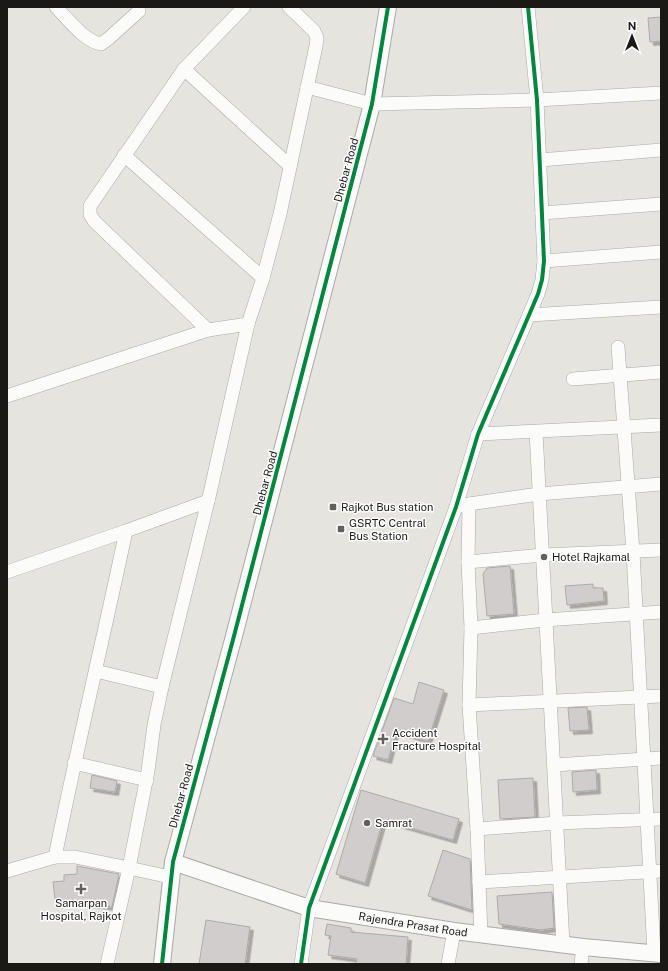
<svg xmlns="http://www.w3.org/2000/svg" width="668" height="971" font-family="'Public Sans',sans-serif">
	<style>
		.building { fill: #d0cdcc; stroke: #adaba9; filter: url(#shadow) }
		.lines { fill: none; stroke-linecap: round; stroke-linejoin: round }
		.minor-casing { stroke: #aaa9a5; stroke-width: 14 }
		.tertiary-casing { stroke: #aaa9a5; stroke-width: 18 }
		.minor { stroke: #fbfbfa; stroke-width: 13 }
		.tertiary { stroke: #fbfbfa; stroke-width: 16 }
		.cycleway-casing { stroke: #fff; stroke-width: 6 }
		.cycleway { stroke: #00873e; stroke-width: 4 }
		.poi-dot { fill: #61605b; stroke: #fff; stroke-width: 1.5 }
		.labels { text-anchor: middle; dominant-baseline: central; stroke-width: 3; stroke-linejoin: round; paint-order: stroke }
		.street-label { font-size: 11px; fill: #1a1915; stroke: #fff }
		.poi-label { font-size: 11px; fill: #1a1915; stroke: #fff; text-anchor: start }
	</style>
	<defs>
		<filter id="shadow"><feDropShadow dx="3.5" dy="3.5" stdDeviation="0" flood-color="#0004"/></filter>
	</defs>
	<rect width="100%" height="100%" fill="#e5e4de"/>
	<g class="building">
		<polygon points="661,17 661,41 650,42 648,18"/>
		<polygon points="510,566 514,614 487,616 483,574 487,568"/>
		<polygon points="593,584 593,588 603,588 604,601 567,605 565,586"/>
		<polygon points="419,682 444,690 428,741 396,731 388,760 373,756 394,698 413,704"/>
		<polygon points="587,707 589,730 570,731 568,708"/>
		<polygon points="596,770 597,790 573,792 572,772"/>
		<polygon points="92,775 117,781 115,792 90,788"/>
		<polygon points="533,778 535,817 500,819 498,780"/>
		<polygon points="361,790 459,819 453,840 383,820 365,883 336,874"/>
		<polygon points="443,850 470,859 472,910 428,896"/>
		<polygon points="77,866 119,874 112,907 55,899 53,882 64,881 64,875 77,874"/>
		<polygon points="552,892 554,928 541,930 499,924 497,896"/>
		<polygon points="206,920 250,927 245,964 199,964"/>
		<polygon points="327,924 351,928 351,932 408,937 406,964 356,964 357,959 328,955 331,936 325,935"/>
	</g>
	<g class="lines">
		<defs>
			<g id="minor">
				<path d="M56 7C68 19 84 41 101 44L108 39 139 11"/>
				<polyline points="244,7 184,69 90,206 90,214 94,221 208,330 248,324"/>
				<polyline points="184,69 290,166"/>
				<polyline points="307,87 372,104 537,100 661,93"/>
				<polyline points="124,155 263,278"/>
				<polyline points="540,160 661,150"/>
				<polyline points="542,213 661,204"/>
				<polyline points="544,261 661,252"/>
				<polyline points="529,315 661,307"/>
				<polyline points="618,347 633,552 654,953"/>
				<polyline points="573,379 661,372"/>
				<polyline points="7,396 208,330"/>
				<polyline points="536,432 563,944"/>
				<polyline points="478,434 661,425"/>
				<polyline points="469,504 539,494 661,484"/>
				<polyline points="456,507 469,504 468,562 471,628 469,705 477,829 481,935"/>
				<polyline points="468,562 543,555 661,550"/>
				<polyline points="7,572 126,531"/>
				<polyline points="471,628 545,620 661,612"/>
				<polyline points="96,671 162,687"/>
				<polyline points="469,705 661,696"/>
				<polyline points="74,763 147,780"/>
				<polyline points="554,765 661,758"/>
				<polyline points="477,829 557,823 661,819"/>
				<polyline points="55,857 75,857 129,868 107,964"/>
				<path d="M7 871 55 857C77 748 103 640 126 531L208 501"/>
				<polyline points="170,877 129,868 148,771 154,725 162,687 210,493 248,324 263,278 280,214 316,46 317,38 314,31 289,7"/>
				<polyline points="479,882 661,871"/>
				<polyline points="301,964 309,908 456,507 478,434 538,294 542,280 544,261 537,100 528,7"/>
				<polyline points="448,964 454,931"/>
				<polyline points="581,964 583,947"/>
			</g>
			<g id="tertiary">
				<path id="s1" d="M173 862 309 908 454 931 583 947 661 954"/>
				<polyline points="162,964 173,862 234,636 372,104 388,7"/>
			</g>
		</defs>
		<use href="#minor" class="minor-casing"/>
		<use href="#tertiary" class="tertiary-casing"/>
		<use href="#minor" class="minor"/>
		<use href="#tertiary" class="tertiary"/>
		<defs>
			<g id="cycleway">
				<polyline points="162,964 173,862 234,636 372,104 388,7"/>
				<polyline points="301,964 309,908 456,507 478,434 538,294 542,280 544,261 537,100 528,7"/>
			</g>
		</defs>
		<use href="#cycleway" class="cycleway-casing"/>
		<use href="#cycleway" class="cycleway"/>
	</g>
	<g class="poi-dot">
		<rect x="329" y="503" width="8" height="8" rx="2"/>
		<rect x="337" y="525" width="8" height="8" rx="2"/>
		<circle cx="544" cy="557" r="4"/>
		<path d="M381 733h4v4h4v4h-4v4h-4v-4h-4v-4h4z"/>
		<circle cx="367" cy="823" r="4"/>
		<path d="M79 883h4v4h4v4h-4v4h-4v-4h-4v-4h4z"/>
	</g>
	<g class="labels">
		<g class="street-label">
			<text transform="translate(346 170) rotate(-75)">Dhebar Road</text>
			<text transform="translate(265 483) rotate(-75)">Dhebar Road</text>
			<text transform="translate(181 796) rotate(-75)">Dhebar Road</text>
			<text stroke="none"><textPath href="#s1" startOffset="249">Rajendra Prasat Road</textPath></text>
		</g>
		<g class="poi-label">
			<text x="341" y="507">Rajkot Bus station</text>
			<text x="349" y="523">GSRTC Central<tspan x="349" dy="13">Bus Station</tspan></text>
			<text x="552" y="557">Hotel Rajkamal</text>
			<text x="392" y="733">Accident<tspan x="392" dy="13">Fracture Hospital</tspan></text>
			<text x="375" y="823">Samrat</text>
			<text x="81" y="903" text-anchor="middle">Samarpan<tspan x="81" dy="13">Hospital, Rajkot</tspan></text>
		</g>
	</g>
	<rect width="668" height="971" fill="none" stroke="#1a1915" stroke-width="16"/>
	<g transform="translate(632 36)" stroke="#ffffff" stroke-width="3" paint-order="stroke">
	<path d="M0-3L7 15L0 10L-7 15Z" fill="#1a1915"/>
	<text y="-6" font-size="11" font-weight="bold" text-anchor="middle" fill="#1a1915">N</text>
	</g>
</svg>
